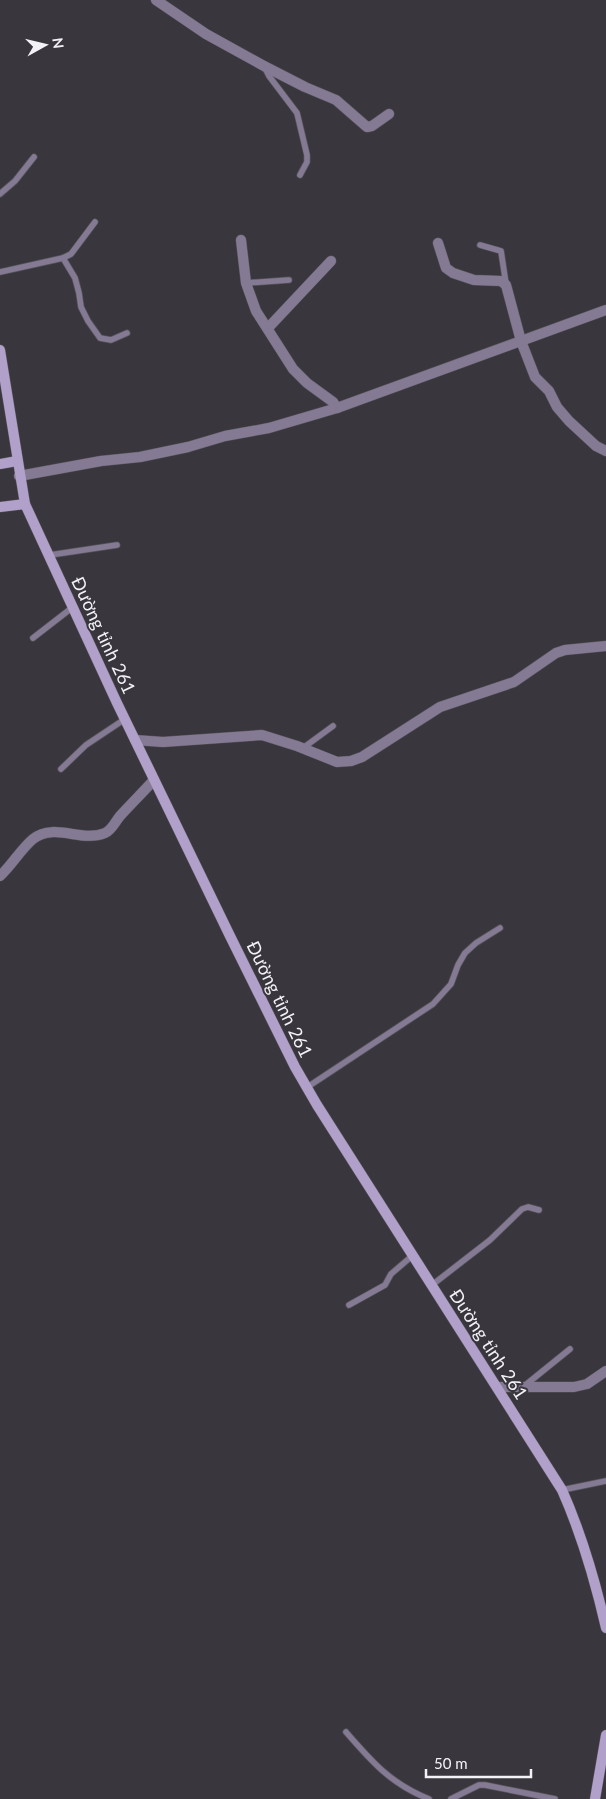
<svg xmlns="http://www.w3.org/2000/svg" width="606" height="1799" font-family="Lato,sans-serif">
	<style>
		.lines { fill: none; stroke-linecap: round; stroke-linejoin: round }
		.service-casing { stroke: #57545b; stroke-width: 7 }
		.minor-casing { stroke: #57545b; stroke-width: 11 }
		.tertiary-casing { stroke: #57545b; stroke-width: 11 }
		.secondary-casing { stroke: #57545b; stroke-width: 11 }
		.service { stroke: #857a94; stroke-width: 5.5 }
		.minor { stroke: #857a94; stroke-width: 10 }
		.tertiary { stroke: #857a94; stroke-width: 10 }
		.secondary { stroke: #b1a0c9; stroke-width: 10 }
		.labels { text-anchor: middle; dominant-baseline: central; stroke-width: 4; stroke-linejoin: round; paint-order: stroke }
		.street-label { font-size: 18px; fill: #f3f2f6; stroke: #39363d }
	</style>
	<rect width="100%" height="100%" fill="#39363d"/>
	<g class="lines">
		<defs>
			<g id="service">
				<polyline points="264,66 269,76 297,113 307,155 307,162 300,175"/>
				<polyline points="0,194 15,181 34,157"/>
				<polyline points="480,245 501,251 506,284"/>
				<polyline points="63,258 75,278 79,293 81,307 88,321 100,338 111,340 127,333"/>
				<polyline points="0,272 63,258 71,254 95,222"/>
				<polyline points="246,283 289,280"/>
				<polyline points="50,555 117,545"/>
				<polyline points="33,638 73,607"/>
				<polyline points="303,748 333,726"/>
				<polyline points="61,769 86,745 125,719"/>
				<polyline points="306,1088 433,1004 451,984 458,965 465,953 476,943 500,928"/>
				<polyline points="432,1285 490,1240 522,1209 528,1207 539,1210"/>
				<polyline points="349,1305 385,1285 391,1274 412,1256"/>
				<polyline points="523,1387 570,1349"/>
				<polyline points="562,1490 606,1481"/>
				<path d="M346 1732C372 1762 391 1784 429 1799"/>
				<polyline points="451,1799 479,1785 485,1785 555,1799"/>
			</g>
			<g id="minor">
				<polyline points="156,0 206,34 264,66 305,87 336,100 367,127 372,126 389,114"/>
				<polyline points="241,240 246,283 256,311 293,369 307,383 333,402 337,408"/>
				<polyline points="438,243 446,268 453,273 474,280 501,281 506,285 521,341 535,377 549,391 557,407 569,421 596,446 606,451"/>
				<polyline points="268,328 331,261"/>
				<polyline points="135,740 163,742 262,735 297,746 337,762 351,761 362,757 440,707 514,682 556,653 565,650 606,646"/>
				<path d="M0 876C12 865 21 849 33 839 54 822 82 843 105 833 112 830 115 822 120 816 131 804 143 792 154 780"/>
				<polyline points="497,1387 574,1387 587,1384 606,1371"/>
			</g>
			<polyline id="tertiary" points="19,476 101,461 140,457 188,447 225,436 269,428 337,408 606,310"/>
			<g id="secondary">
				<path d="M0 350 25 504 117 703 230 936 295 1067 317 1105 562 1490C582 1535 595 1580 606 1628"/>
				<polyline points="0,464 17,461"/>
				<polyline points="0,507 25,504"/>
				<polyline points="595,1799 606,1735"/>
			</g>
		</defs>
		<use href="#service" class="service-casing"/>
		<use href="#minor" class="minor-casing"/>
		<use href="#tertiary" class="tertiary-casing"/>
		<use href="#secondary" class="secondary-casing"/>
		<use href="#service" class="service"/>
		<use href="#minor" class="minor"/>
		<use href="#tertiary" class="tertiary"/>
		<use href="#secondary" class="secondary"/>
	</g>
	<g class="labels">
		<g class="street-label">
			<text transform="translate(104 635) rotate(65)">Đường tỉnh 261</text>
			<text transform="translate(280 999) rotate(64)">Đường tỉnh 261</text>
			<text transform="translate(489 1344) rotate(57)">Đường tỉnh 261</text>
		</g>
	</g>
	<g transform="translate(45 45) rotate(82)" stroke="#39363d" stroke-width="4" paint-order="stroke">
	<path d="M0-4L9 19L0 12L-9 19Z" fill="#f3f2f6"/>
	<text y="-8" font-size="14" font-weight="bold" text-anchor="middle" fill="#f3f2f6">N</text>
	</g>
	<path d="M426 1769v8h105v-8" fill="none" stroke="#f3f2f6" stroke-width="2.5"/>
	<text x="434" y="1769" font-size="15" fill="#f3f2f6" stroke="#39363d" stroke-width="4" paint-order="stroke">50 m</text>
</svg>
